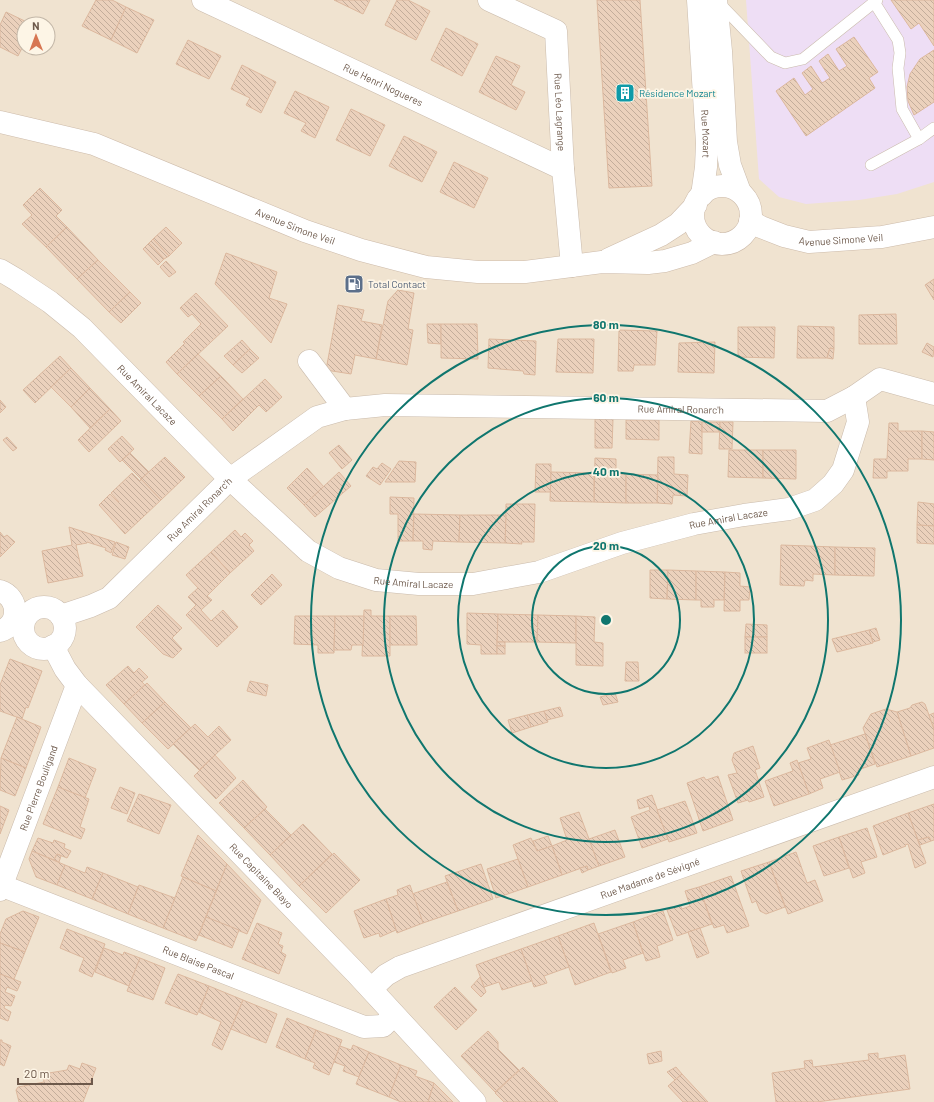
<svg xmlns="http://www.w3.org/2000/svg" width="934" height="1102" font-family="Barlow,sans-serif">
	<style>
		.residential { fill: #f0e3d0; fill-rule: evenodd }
		.education { fill: #eedef5 }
		.building { fill: url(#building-back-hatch); stroke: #dcb89e }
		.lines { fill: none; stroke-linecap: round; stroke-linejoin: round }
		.lane-casing { stroke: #cabbac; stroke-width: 12 }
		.street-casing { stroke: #cabbac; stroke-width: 23 }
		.secondary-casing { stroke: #cdbbaa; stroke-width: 23 }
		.lane { stroke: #fff; stroke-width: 11 }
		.street { stroke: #fff; stroke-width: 22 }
		.secondary { stroke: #fff; stroke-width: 22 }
		.ring { fill: none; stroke: #0f766e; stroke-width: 2 }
		.labels { text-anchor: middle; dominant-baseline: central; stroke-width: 3.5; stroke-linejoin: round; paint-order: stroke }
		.street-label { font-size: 10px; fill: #6d594b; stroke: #fdf5e6 }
		.culture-label { font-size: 10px; fill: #0d838f; stroke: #fdf5e6; text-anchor: start }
		.service-label { font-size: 10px; fill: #4e5e75; stroke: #fdf5e6; text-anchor: start }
		.centre { fill: #0f766e; stroke: #fdf5e6; stroke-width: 2 }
		.ring-label { font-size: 12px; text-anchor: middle; font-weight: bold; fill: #0f766e; stroke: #fdf5e6; stroke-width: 3.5; stroke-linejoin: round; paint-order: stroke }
	</style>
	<defs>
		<pattern id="building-back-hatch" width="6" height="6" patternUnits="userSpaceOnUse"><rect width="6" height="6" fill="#ebd1bc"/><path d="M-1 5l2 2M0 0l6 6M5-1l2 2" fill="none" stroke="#c3ad9b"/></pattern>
	</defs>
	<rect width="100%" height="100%" fill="#f9f1e1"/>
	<path class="residential" d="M0 0H934V1102H0ZM24 24H48V48H24Z"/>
	<polygon class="education" points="746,0 934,0 934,182 897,194 859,200 806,204 779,197 759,179"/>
	<g class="building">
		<polygon points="96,0 112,0 126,7 111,40 82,26"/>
		<polygon points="334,0 370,0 363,14"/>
		<polygon points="397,0 408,0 430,11 416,40 385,25"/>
		<polygon points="597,0 640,0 652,186 609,188"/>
		<polygon points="891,0 934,0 934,46 919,23 911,29"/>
		<polygon points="126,7 154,20 137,53 111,40"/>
		<polygon points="6,12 31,24 24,24 24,44 18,56 0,47 0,25"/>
		<polygon points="446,28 478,44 462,76 431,60"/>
		<polygon points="854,37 878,72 869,78 875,88 806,136 776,91 794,78 805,95 813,89 802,73 811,66 822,83 830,78 819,61 828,54 839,71 847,66 836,49"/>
		<polygon points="188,40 221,56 209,79 176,64"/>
		<polygon points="934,50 934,102 914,115 908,101 907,87 910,74 920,59"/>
		<polygon points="496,56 520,66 511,85 525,92 516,110 479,92"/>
		<polygon points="242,65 276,82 261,113 246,105 250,98 231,89"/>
		<polygon points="295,91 329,107 315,138 301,131 306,123 284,113"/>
		<polygon points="351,109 385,125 370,156 336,140"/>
		<polygon points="404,136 437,152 422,182 389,166"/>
		<polygon points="454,162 488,178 474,208 440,192"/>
		<polygon points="40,188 62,210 56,216 67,227 46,247 22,224 32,215 23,205"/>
		<polygon points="67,227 98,260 77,279 46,247"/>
		<polygon points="166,227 182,243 169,256 153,239"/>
		<polygon points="153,239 169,256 164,259 149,243"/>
		<polygon points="149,243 164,259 158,265 143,249"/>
		<polygon points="226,253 277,272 269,298 287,304 271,343 215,284"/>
		<polygon points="98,260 130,292 109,312 77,279"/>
		<polygon points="166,261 176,272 169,277 160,267"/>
		<polygon points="934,279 934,300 925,285"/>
		<polygon points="398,290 414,293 408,329 413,330 407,365 376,359 388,301"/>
		<polygon points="130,292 141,303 121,323 109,312"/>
		<polygon points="196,293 228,326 177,374 166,362 185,343 183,342 201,324 192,314 188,317 180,308"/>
		<polygon points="338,305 364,310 361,321 382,325 376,359 355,355 351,374 326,370"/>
		<polygon points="896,314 897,344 859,344 859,315"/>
		<polygon points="427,324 441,324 441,344 428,343"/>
		<polygon points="441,324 477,324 478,359 441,358"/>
		<polygon points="798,326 834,327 834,349 830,348 827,358 797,358"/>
		<polygon points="738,327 775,327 774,358 738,357"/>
		<polygon points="619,330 657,331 655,365 634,365 633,371 618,371"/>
		<polygon points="489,339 536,341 535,375 524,374 523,371 488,368"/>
		<polygon points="558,339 594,339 593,373 556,372"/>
		<polygon points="242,340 250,349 233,365 224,356"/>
		<polygon points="715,342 714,373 678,372 679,343"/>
		<polygon points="927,343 934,347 933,357 922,352"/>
		<polygon points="830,348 834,349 833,359 827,358"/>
		<polygon points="250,349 259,358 242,373 233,365"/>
		<polygon points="198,354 221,376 199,396 177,374"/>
		<polygon points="60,356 71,368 35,403 23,390"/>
		<polygon points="71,368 90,388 71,407 51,387"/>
		<polygon points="221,376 243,399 222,419 199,396"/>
		<polygon points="265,379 282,397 266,412 259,405 233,431 222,419"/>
		<polygon points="90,388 110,409 90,428 71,407"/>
		<polygon points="0,400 6,407 0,413"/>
		<polygon points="110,409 121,421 89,452 78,440"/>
		<polygon points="595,419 613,419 612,448 595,448"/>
		<polygon points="626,420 659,420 659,440 626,439"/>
		<polygon points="691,421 702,422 702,454 689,453"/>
		<polygon points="702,422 720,422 719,432 702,432"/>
		<polygon points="720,422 733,422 732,449 719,449"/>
		<polygon points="889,423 898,423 898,431 922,431 922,459 908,459 908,471 887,471 887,478 873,478 874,459 887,459"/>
		<polygon points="922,431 934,432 934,460 922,459"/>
		<polygon points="122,436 134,449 120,462 108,449"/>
		<polygon points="7,437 17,448 13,451 3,440"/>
		<polygon points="339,445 352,460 342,469 329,453"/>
		<polygon points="729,450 763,450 763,478 728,477"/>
		<polygon points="763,450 796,450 796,479 763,478"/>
		<polygon points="130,453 149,472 141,479 122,460"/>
		<polygon points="165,457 185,477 161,500 141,479"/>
		<polygon points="658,457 674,457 674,474 688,475 687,496 673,495 672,504 657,503"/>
		<polygon points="595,458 616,459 616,474 626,474 626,503 594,502"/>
		<polygon points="399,461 416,462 415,482 385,482"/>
		<polygon points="382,463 391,469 380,485 366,476 373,467 377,469"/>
		<polygon points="536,464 551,464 551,492 535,492"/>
		<polygon points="307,468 324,487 304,505 287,488"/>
		<polygon points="339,472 351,486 315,517 304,505"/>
		<polygon points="551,472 594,473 594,502 550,501"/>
		<polygon points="132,473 140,481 141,479 161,500 125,534 99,505 110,494 118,502 119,502 111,493"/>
		<polygon points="626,474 658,475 657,503 626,503"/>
		<polygon points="390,497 414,498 413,541 398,541 398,514 390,514"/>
		<polygon points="918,502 934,504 934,526 917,525"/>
		<polygon points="506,504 535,504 534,542 521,542 522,544 505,543"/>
		<polygon points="414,514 460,515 459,542 433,541 432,550 423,549 423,541 413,541"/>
		<polygon points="460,515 506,515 505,543 459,542"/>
		<polygon points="917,525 934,526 934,544 917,543"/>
		<polygon points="69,527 115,542 111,553 105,550 106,548 87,542 87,543 76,545 83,576 48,583 42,551 72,545"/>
		<polygon points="235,530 241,537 245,533 253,541 249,545 254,551 230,573 211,552"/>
		<polygon points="0,532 4,537 7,535 15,542 0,557"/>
		<polygon points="116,542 129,547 125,559 112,555"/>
		<polygon points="781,545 835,547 835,575 813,574 813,581 805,580 804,586 780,585"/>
		<polygon points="835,547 875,548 874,576 835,575"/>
		<polygon points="211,552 230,573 207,596 212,600 201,610 211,621 223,610 238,627 217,647 186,615 196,605 188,597 198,588 186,575"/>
		<polygon points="650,570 668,570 667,599 650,598"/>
		<polygon points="668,570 696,571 696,600 667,599"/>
		<polygon points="696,571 725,572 724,600 714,600 714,607 701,607 701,600 696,600"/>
		<polygon points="725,572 740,573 740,586 750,587 749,600 740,600 740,611 724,611"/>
		<polygon points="272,574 282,585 261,605 251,595"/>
		<polygon points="158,605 182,628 172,638 182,649 173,658 163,654 136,627"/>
		<polygon points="364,610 371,610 371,616 390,616 390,656 362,656"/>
		<polygon points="467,613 498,614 497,654 481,654 481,645 467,644"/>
		<polygon points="498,614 538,615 537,642 497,642"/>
		<polygon points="538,615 576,616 576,643 537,642"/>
		<polygon points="295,616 335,616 334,653 318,653 318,645 294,644"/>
		<polygon points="335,616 364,616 363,645 352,645 351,650 334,650"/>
		<polygon points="390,616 416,616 417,645 390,645"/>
		<polygon points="576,616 595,617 594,642 603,643 603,666 576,665"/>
		<polygon points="746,624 767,625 767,637 745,637"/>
		<polygon points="876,628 880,640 873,642 869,630"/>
		<polygon points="869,630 873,643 837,652 832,639"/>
		<rect x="745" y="637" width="22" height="16"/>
		<rect x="497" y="642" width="8" height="4"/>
		<rect x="497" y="646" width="8" height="8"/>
		<polygon points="10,659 42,671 28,708 26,707 22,719 0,711 0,685"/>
		<polygon points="626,662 638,662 639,681 625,681"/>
		<polygon points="128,666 134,673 139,668 148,677 142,682 145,685 124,704 106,685"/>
		<polygon points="250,681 268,685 266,696 247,691"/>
		<polygon points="147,683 165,702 142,723 124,704"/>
		<polygon points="615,693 618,702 603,705 600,697"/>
		<polygon points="165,702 191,728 168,749 142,723"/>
		<polygon points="922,702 925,704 934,729 934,748 911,756 897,712 910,708 912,705"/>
		<polygon points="560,707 563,716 547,720 544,711"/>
		<polygon points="886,709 897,712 911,756 877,767 863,728 871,714"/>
		<polygon points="544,711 548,722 531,727 527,715"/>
		<polygon points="934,713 934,729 929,715"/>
		<polygon points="527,715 531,727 512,733 508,720"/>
		<polygon points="17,717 41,727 26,768 1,758"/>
		<polygon points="195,724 208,737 219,726 231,740 199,770 173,744"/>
		<polygon points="865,734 875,764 858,770 859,775 842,780 830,745"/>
		<polygon points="829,740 840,772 820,779 823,788 809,794 798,763 811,759 807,748"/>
		<polygon points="753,746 760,768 755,770 764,797 749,802 748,800 738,803 728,775 737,773 732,760 734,753"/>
		<polygon points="215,755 236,778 216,799 194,776"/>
		<polygon points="1,758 26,768 15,796 0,790"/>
		<polygon points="69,758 96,769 85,798 58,787"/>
		<polygon points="797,760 809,794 774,806 765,781 793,771 790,763"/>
		<polygon points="718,776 733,820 703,831 687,783 704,777 706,780"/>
		<polygon points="243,780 267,807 244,828 219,803"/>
		<polygon points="58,787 89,799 80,827 85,829 81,839 43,824"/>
		<polygon points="120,787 135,793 127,814 111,808"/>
		<polygon points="139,794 171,805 159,834 127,821"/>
		<polygon points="652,795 668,839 642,848 631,817 650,810 649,806 639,809 637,800"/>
		<polygon points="685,801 697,833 669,842 657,810"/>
		<polygon points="934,804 934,840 931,841 929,837 918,840 908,813"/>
		<polygon points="0,806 9,810 0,834"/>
		<polygon points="265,809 291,835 270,855 244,828"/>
		<polygon points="579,812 599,866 588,870 587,866 562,875 552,846 567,840 560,818"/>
		<polygon points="908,813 926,863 915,868 908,844 905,845 906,846 883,855 873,826"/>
		<polygon points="303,824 332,854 299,886 270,855"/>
		<polygon points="867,828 877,857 861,862 865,873 853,878 839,837"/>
		<polygon points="615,830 625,857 599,866 589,839"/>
		<polygon points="198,835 227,864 216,891 181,876"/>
		<polygon points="548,836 552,846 537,851 533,841"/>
		<polygon points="839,837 849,868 824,876 813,846"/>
		<polygon points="929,837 931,841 920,845 918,840"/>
		<polygon points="38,838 53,843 54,840 65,844 64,848 71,851 67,858 57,854 54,860 32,851"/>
		<polygon points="531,838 537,851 552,846 562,875 528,887 513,845"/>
		<polygon points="32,851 65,865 57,885 36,877 29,859"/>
		<polygon points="796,852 807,883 815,880 823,901 788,914 769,862"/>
		<polygon points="334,853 360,880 326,913 299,886"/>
		<polygon points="57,854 61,856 59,862 54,860"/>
		<polygon points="518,859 528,887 496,898 487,869"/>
		<polygon points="769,862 785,907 766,914 760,911 756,901 752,903 741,871"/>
		<polygon points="227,864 261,900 247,934 206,917"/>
		<polygon points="481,864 493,899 458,911 445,876"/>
		<polygon points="65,865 85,873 87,867 103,873 92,899 57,885"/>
		<polygon points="587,866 588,870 582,873 580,868"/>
		<polygon points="103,873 138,887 128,914 92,899"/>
		<polygon points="731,876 749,926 727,933 724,925 714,928 699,887"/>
		<polygon points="183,877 216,891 196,941 163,928"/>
		<polygon points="447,882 458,911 423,923 412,894"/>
		<polygon points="139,885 175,898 163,928 128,914"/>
		<polygon points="410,885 423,923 397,933 386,899 398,895 397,890"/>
		<polygon points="699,887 712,924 677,936 667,910 680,905 682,909 690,906 685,891"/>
		<polygon points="386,899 396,930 380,937 379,933 364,938 354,911"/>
		<polygon points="23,911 39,917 25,952 0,943 0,934 6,919"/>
		<polygon points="663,911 673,940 657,946 660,957 646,961 633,922"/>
		<polygon points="206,917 239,930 232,948 199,935"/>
		<polygon points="633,922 643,953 623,960 626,968 612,973 598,934"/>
		<polygon points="257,923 282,933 278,944 283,946 281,952 286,955 279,974 242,959"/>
		<polygon points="594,923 611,972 575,985 558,936"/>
		<polygon points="700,928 709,953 697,958 688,932"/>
		<polygon points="67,929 105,944 92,977 79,971 84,958 60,948"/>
		<polygon points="558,936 569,967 544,976 547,983 534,987 521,949"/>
		<polygon points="0,943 25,952 14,979 0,974"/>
		<polygon points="104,948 123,955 124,952 140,958 129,986 95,972"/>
		<polygon points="521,949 532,981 502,990 499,982 484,987 476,965"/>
		<polygon points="140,958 165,968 153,1000 127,991"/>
		<polygon points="0,974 21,982 17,991 7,987 5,992 15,996 11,1006 5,1005 4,1008 11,1012 8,1021 0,1018"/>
		<polygon points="178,974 209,986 197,1015 165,1003"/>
		<polygon points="480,977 486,992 481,997 471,987"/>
		<polygon points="209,986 243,1000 222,1050 212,1045 221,1022 199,1012"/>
		<polygon points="455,987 477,1010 456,1030 434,1007"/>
		<polygon points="243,1000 277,1014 266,1043 231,1029"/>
		<polygon points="287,1018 316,1030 305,1059 276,1047"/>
		<polygon points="316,1030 342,1040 329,1075 313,1068 315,1063 305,1059"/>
		<polygon points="488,1031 498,1042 498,1049 519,1070 495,1092 461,1056"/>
		<polygon points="0,1040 2,1040 2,1042 11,1046 4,1066 0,1064"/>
		<polygon points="353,1045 369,1052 359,1077 343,1071 345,1066 334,1062 340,1046 351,1050"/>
		<polygon points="661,1051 662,1061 649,1064 647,1054"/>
		<polygon points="369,1052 401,1065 389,1097 356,1084"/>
		<polygon points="878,1053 878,1059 905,1055 910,1089 817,1102 776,1102 772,1073 805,1068 804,1061 812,1060 813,1067 869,1060 868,1054"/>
		<polygon points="82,1063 96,1068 83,1102 19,1102 16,1090 18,1087 44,1082 43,1074 67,1070 69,1065 80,1069"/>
		<polygon points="401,1065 417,1071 415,1076 434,1083 428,1102 401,1102 389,1097"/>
		<polygon points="523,1067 558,1102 504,1102 495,1093"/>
		<polygon points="676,1067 682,1074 675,1080 667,1072"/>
		<polygon points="682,1074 708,1102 683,1102 668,1086"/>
		<polygon points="434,1083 453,1102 428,1102"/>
	</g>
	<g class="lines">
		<defs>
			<g id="lane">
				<polyline points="718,2 771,57 785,63 803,59 877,0"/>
				<polyline points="874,2 898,40 900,53 898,68 902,109 919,139"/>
				<polyline points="871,165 919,139 934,128"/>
			</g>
			<g id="street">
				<path id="s1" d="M203 0 563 169"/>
				<path id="s2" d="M489 0 556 31 563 169 572 266"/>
				<path id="s3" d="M698 0 707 143 706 167 702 195"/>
				<polyline points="716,0 721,51 726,142 730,165 740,192"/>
				<path id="s4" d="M0 270 17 280 50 302 82 328 230 479 308 551 339 568 376 580 419 584H473L539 572 622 543 694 524 744 515 789 509 815 500 833 484 843 470 858 422 854 397"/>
				<polyline points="309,361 345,409"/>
				<path d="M0 591C19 597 21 625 0 631"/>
				<circle cx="44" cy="628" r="21"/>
				<path id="s5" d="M61 616 91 606 109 598 230 479 317 417 345 409 385 405 827 411 854 397 880 379 934 394"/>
				<path id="s6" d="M53 646 65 669 77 685 356 973 475 1102"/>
				<path id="s7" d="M0 885 364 1027 383 1026 394 1015"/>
				<path id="s8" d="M0 890 77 685"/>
				<path id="s9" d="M371 989 386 975 400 967 934 777"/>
			</g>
			<g id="secondary">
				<path id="s10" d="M0 122 94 144 305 231 361 250 426 267 478 272H525L602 262 648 263 665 261 692 253 714 242"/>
				<circle cx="722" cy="215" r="29"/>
				<path id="s11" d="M750 221 761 227 784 236 809 242 882 237 934 227"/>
				<polyline points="609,259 661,235 678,224 696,205"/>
			</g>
		</defs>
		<use href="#lane" class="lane-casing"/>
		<use href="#street" class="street-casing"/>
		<use href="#secondary" class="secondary-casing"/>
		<use href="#lane" class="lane"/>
		<use href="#street" class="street"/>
		<use href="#secondary" class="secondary"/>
	</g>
	<g class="ring">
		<circle cx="606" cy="620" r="74"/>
		<circle cx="606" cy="620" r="148"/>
		<circle cx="606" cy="620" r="222"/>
		<circle cx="606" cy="620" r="295"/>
	</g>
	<defs>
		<symbol id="building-square" viewBox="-11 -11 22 22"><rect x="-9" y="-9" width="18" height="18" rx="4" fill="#0f9aa8" stroke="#fdf5e6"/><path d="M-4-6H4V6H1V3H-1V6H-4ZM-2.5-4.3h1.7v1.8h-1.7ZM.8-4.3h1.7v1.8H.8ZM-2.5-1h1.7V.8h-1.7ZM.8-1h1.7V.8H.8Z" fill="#fff"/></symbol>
		<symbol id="fuel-square" viewBox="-11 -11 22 22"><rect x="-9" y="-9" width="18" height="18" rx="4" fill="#5c6f8a" stroke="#fdf5e6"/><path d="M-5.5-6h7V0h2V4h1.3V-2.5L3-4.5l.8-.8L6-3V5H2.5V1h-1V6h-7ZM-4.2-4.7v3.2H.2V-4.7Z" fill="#fff"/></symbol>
	</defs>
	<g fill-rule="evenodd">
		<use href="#building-square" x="614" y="82" width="22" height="22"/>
		<use href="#fuel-square" x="343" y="273" width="22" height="22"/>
	</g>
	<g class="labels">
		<g class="street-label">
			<text stroke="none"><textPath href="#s1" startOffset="199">Rue Henri Nogueres</textPath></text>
			<text stroke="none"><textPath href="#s2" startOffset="155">Rue Léo Lagrange</textPath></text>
			<text stroke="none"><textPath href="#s3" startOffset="134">Rue Mozart</textPath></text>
			<text stroke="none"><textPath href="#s10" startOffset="314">Avenue Simone Veil</textPath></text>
			<text stroke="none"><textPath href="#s11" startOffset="95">Avenue Simone Veil</textPath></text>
			<text stroke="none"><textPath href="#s4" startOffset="194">Rue Amiral Lacaze</textPath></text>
			<text stroke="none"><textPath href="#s5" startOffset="693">Rue Amiral Ronarc'h</textPath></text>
			<text stroke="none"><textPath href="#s5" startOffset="178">Rue Amiral Ronarc'h</textPath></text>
			<text stroke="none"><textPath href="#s4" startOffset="854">Rue Amiral Lacaze</textPath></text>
			<text stroke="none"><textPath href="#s4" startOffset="530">Rue Amiral Lacaze</textPath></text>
			<text stroke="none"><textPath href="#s8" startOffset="109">Rue Pierre Bouligand</textPath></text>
			<text stroke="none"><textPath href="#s6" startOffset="311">Rue Capitaine Blayo</textPath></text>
			<text stroke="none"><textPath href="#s9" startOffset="302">Rue Madame de Sévigné</textPath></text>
			<text stroke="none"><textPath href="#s7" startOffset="213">Rue Blaise Pascal</textPath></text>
		</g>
		<g class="culture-label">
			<text x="639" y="93">Résidence Mozart</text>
		</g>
		<g class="service-label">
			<text x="368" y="284">Total Contact</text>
		</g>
	</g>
	<circle cx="606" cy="620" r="6" class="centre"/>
	<g class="ring-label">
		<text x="606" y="329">80 m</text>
		<text x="606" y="402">60 m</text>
		<text x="606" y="476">40 m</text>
		<text x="606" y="550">20 m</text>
	</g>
	<g transform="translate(36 36) rotate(359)"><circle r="19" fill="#fdf5e6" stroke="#c3b7a8"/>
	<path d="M0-3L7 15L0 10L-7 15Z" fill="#d77652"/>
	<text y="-6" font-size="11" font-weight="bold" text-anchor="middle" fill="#6d594b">N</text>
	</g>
	<path d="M18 1078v6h74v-6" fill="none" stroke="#6d594b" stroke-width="2"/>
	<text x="24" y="1078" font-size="12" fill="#6d594b" stroke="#fdf5e6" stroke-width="3" paint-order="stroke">20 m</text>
</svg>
